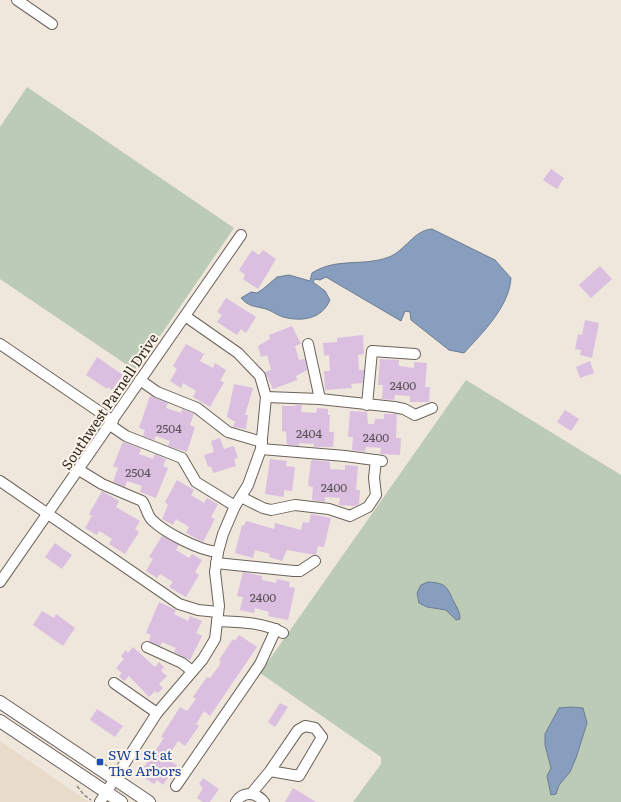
<svg xmlns="http://www.w3.org/2000/svg" width="621" height="802" font-family="Literata,serif">
	<style>
		.built { fill: #e9dbca }
		.green { fill: #bbcbb6 }
		.water { fill: #879ebf; stroke: #6d7c92 }
		.building { fill: #dabfe0 }
		.lines { fill: none; stroke-linecap: round; stroke-linejoin: round }
		.minor-casing { stroke: #6b635a; stroke-width: 12 }
		.major-casing { stroke: #6b635a; stroke-width: 14 }
		.path { stroke: #8e8881; stroke-width: 1.5; stroke-dasharray: 4 2; stroke-linecap: butt }
		.minor { stroke: #fff; stroke-width: 10 }
		.major { stroke: #fff; stroke-width: 12 }
		.transit-dot { fill: #1a4fb4; stroke: #fdf4e9; stroke-width: 1.5 }
		.labels { text-anchor: middle; dominant-baseline: central; stroke-width: 4; stroke-linejoin: round; paint-order: stroke }
		.number-label { font-size: 12px; fill: #5b5257 }
		.street-label { font-size: 14px; fill: #312d29; stroke: #fdf4e9 }
		.transit-label { font-size: 14px; fill: #164399; stroke: #fdf4e9; text-anchor: start }
	</style>
	<rect width="100%" height="100%" fill="#efe6dc"/>
	<polygon class="built" points="0,741 89,802 0,802"/>
	<g class="green">
		<polygon points="27,87 234,228 136,371 0,279 0,127"/>
		<polygon points="466,380 621,475 621,802 353,802 381,764 381,757 260,673"/>
	</g>
	<g class="water">
		<path d="M432 229 495 260 511 278C509 307 483 332 464 353L449 350 411 320 410 312 405 311 401 321 326 277 320 280 315 279 313 282 325 291 330 300C322 319 302 322 283 317 277 315 272 311 266 309 255 306 249 307 241 298L251 292 257 293 263 289 277 277 289 275 310 281 312 273C337 257 363 267 389 257 405 251 414 230 432 229Z"/>
		<path d="M428 582C448 583 447 588 455 604 458 609 460 613 460 619L456 620 446 610 427 607 419 603 417 593 421 585Z"/>
		<polygon points="571,707 583,708 587,723 576,758 570,772 559,785 556,794 551,795 547,776 551,768 545,745 545,734 559,708"/>
	</g>
	<g class="building">
		<polygon points="551,169 564,178 557,189 543,180"/>
		<polygon points="252,250 259,255 263,250 276,259 258,289 243,279 245,275 239,270"/>
		<polygon points="600,266 612,279 591,298 579,285"/>
		<polygon points="226,298 256,317 246,333 241,329 237,335 217,322 222,315 217,312"/>
		<polygon points="585,320 599,323 592,358 580,355 581,350 575,349 578,334 582,335"/>
		<polygon points="292,326 301,344 295,346 299,360 305,359 307,370 296,376 297,380 273,389 265,372 271,370 267,355 261,357 258,346 270,339 269,335"/>
		<polygon points="363,335 364,354 358,355 359,370 364,370 363,383 351,384 352,388 325,390 324,371 330,371 329,355 324,356 323,343 337,342 337,338"/>
		<polygon points="186,344 204,354 200,361 213,368 215,363 226,370 220,381 224,382 210,407 193,397 196,391 183,383 181,388 170,381 177,369 173,366"/>
		<polygon points="97,357 123,375 112,390 108,387 107,389 86,375"/>
		<polygon points="380,359 399,360 399,366 414,368 414,362 427,363 425,387 430,387 429,402 410,402 410,396 395,395 394,400 382,399 383,385 378,385"/>
		<polygon points="590,361 594,373 580,378 576,367"/>
		<polygon points="234,384 253,388 245,415 248,415 246,429 233,427 235,422 227,417"/>
		<polygon points="150,396 168,403 166,408 181,413 182,409 194,414 190,425 195,427 187,452 168,446 170,441 156,436 154,440 143,436 145,430 139,428"/>
		<polygon points="295,405 302,405 301,412 316,413 317,408 328,409 328,415 330,415 329,432 334,432 333,447 314,447 314,444 299,443 299,446 287,445 286,432 282,431 282,406 295,406"/>
		<polygon points="565,410 579,419 571,431 557,422"/>
		<polygon points="350,411 367,412 368,424 374,424 375,419 384,419 384,414 397,414 396,438 401,438 400,455 380,454 381,448 366,447 365,452 352,450 353,437 348,437"/>
		<polygon points="220,438 224,449 234,446 238,458 234,459 236,466 213,473 211,466 208,467 204,455 214,452 211,441"/>
		<polygon points="123,442 141,449 139,454 153,459 155,454 166,459 163,466 168,468 156,498 140,492 142,486 127,481 125,487 113,482 118,468 113,466"/>
		<polygon points="270,459 287,461 286,466 295,467 292,491 284,490 284,497 265,494"/>
		<polygon points="313,460 330,462 330,469 345,470 345,465 358,466 356,490 360,490 359,504 355,506 339,505 340,498 325,497 325,502 312,500 313,487 308,486 311,461"/>
		<polygon points="177,480 194,490 191,495 204,503 207,498 218,504 211,517 215,519 203,542 186,533 189,527 176,519 173,525 162,519 168,505 165,502"/>
		<polygon points="102,491 119,501 116,507 140,521 135,529 139,532 125,554 109,544 112,539 99,531 97,535 85,528 92,516 89,514"/>
		<polygon points="311,514 331,518 324,547 318,546 316,555 287,550 282,561 269,557 270,554 255,550 253,558 235,553 242,525 244,526 246,521 274,529 275,523 301,530 303,522 309,523"/>
		<polygon points="162,536 179,545 176,550 189,558 192,554 202,560 195,572 199,575 186,597 169,587 173,582 160,574 157,578 146,571 153,559 149,557"/>
		<polygon points="55,543 72,555 62,569 45,557"/>
		<polygon points="243,572 262,576 262,580 276,583 277,579 290,582 289,587 295,588 288,620 268,616 269,612 255,608 254,613 240,610 243,597 237,596"/>
		<polygon points="159,602 176,610 174,614 188,621 190,616 202,621 196,633 202,636 190,660 174,652 176,648 162,642 160,646 149,641 151,635 146,633"/>
		<polygon points="42,611 54,618 56,614 75,628 63,646 33,625"/>
		<polygon points="239,635 257,647 210,716 204,711 196,724 199,726 185,746 178,741 170,753 174,756 170,761 177,765 163,785 157,780 154,784 139,774 164,738 161,737 180,707 187,711 196,699 193,697 207,677 210,678 219,666 221,661 219,660 233,639 235,641"/>
		<polygon points="133,647 155,667 159,662 164,667 161,671 167,676 159,684 163,688 158,693 155,691 149,697 129,676 124,681 119,676 122,673 116,668 124,659 121,656 126,650 128,653"/>
		<polygon points="280,703 288,707 275,727 268,722"/>
		<polygon points="97,709 123,726 115,737 90,720"/>
		<polygon points="203,778 219,789 210,802 203,802 197,798 203,788 199,784"/>
		<polygon points="293,788 316,802 285,802"/>
	</g>
	<g class="lines">
		<defs>
			<g id="minor">
				<polyline points="17,0 52,24"/>
				<polyline points="0,344 113,421"/>
				<polyline points="308,344 320,399"/>
				<polyline points="140,380 157,392 197,408 228,432 262,442"/>
				<polyline points="266,397 320,399 394,407 404,409 415,415 432,408"/>
				<polyline points="367,405 372,351 415,354"/>
				<polyline points="110,425 126,436 182,458 196,482 235,506"/>
				<polyline points="261,449 345,456 382,461"/>
				<path d="M79 470 102 484 142 501C146 506 147 515 152 520 164 532 200 551 218 552"/>
				<polyline points="0,481 179,604 198,610 218,612"/>
				<polyline points="241,497 263,508 271,510 295,505 329,509 350,516 368,507 376,495 374,478 376,460"/>
				<polyline points="216,563 294,571 300,571 315,561"/>
				<polyline points="0,582 241,235"/>
				<path d="M217 621C239 622 263 622 283 633"/>
				<polyline points="147,647 182,663 192,671"/>
				<polyline points="114,683 157,713"/>
				<polyline points="176,786 260,664 276,629"/>
				<polyline points="251,794 270,771 298,730 305,726 315,728 322,737 299,776 270,771"/>
				<polyline points="100,802 157,713 203,659 215,639 219,606 215,572 218,552 223,534 235,506 248,485 261,449 266,397 260,376 238,353 185,316"/>
				<path d="M236 802C243 791 256 792 264 802"/>
			</g>
			<g id="major">
				<polyline points="0,702 149,802"/>
				<polyline points="0,721 121,802"/>
			</g>
		</defs>
		<use href="#minor" class="minor-casing"/>
		<use href="#major" class="major-casing"/>
		<polyline class="path" points="77,786 84,795 91,800"/>
		<use href="#minor" class="minor"/>
		<use href="#major" class="major"/>
	</g>
	<rect class="transit-dot" x="96" y="758" width="8" height="8" rx="2"/>
	<g class="labels">
		<g class="number-label">
			<text x="403" y="385">2400</text>
			<text x="169" y="428">2504</text>
			<text x="309" y="433">2404</text>
			<text x="376" y="437">2400</text>
			<text x="138" y="472">2504</text>
			<text x="334" y="487">2400</text>
			<text x="263" y="597">2400</text>
		</g>
		<g class="street-label">
			<text transform="translate(109 401) rotate(-56)">Southwest Parnell Drive</text>
		</g>
		<g class="transit-label">
			<text x="108" y="754">SW I St at<tspan x="108" dy="16">The Arbors</tspan></text>
		</g>
	</g>
</svg>
